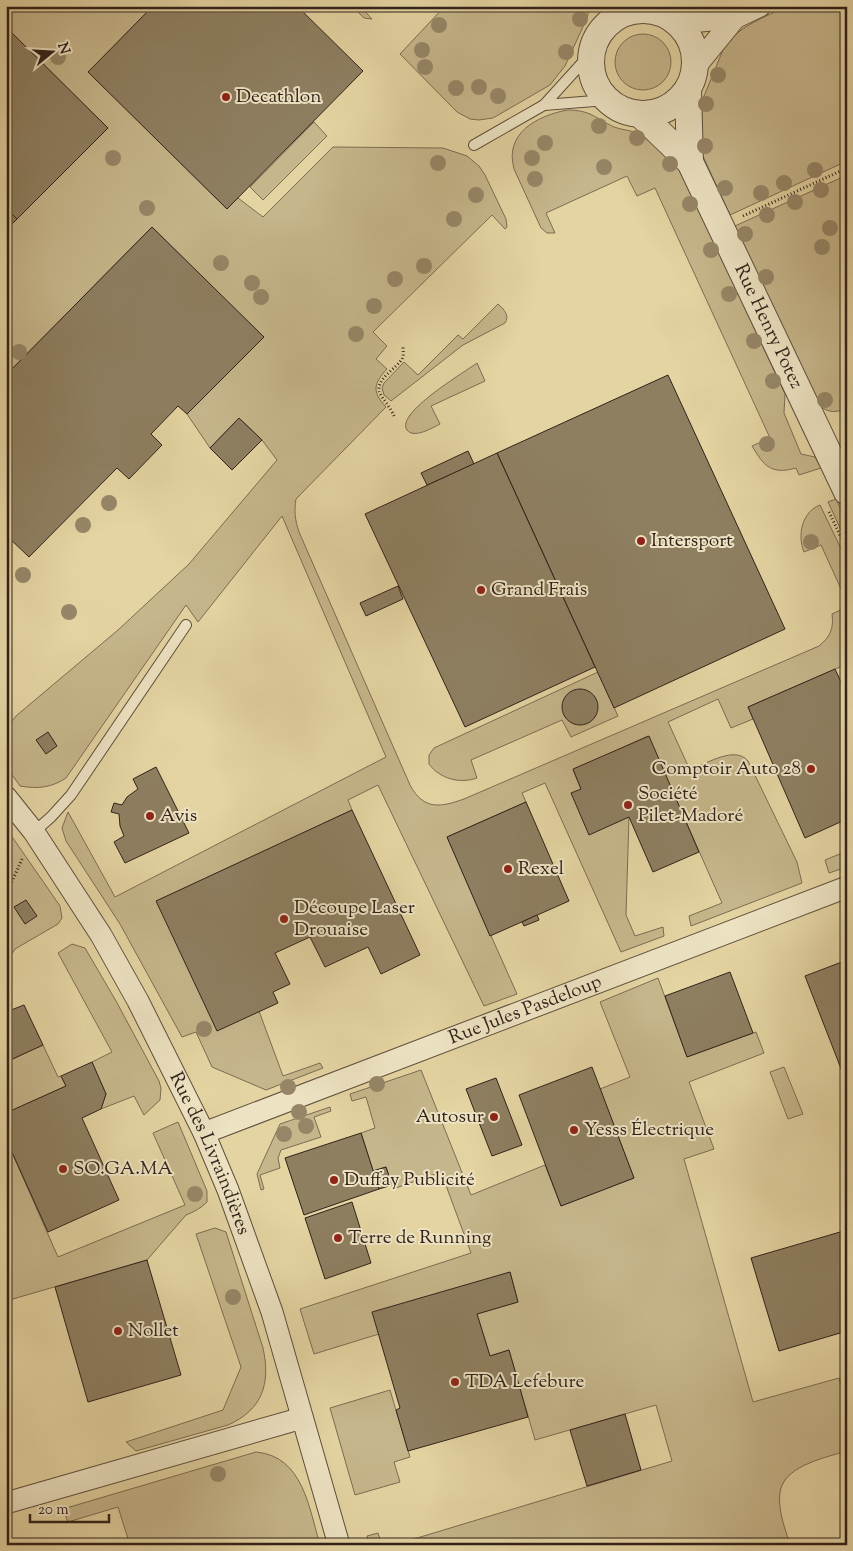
<svg xmlns="http://www.w3.org/2000/svg" width="853" height="1551" font-family="'Sorts Mill Goudy',serif">
	<style>
		.green { fill: #c6b68b; stroke: #7c6c52 }
		.building { fill: #8e7f61; stroke: #31221a }
		.lines { fill: none; stroke-linecap: round; stroke-linejoin: round }
		.service-casing { stroke: #5e4e3c; stroke-width: 12 }
		.minor-casing { stroke: #5e4e3c; stroke-width: 23 }
		.tertiary-casing { stroke: #5e4e3c; stroke-width: 28 }
		.path { stroke: #31221a; stroke-width: 3; stroke-dasharray: 1 2.5; stroke-linecap: butt }
		.service { stroke: #ede3c3; stroke-width: 10 }
		.minor { stroke: #ede3c3; stroke-width: 21 }
		.tertiary { stroke: #ede3c3; stroke-width: 26 }
		.tree { fill: #968667 }
		.poi-dot { fill: #8f2418; stroke: #ede3c3; stroke-width: 2 }
		.labels { text-anchor: middle; dominant-baseline: central; stroke-width: 4; stroke-linejoin: round; paint-order: stroke }
		.poi-label { font-size: 19px; fill: #31221a; stroke: #ede3c3; text-anchor: start }
		.street-label { font-size: 19px; fill: #31221a; stroke: #ede3c3 }
	</style>
	<rect width="100%" height="100%" fill="#e4d4a2"/>
	<filter id="stains"><feTurbulence type="fractalNoise" baseFrequency=".004" numOctaves="4"/><feColorMatrix values="0 0 0 0 .2 0 0 0 0 .09 0 0 0 0 .02 0 0 0 .5 -.17"/></filter>
	<radialGradient id="worn" r=".72"><stop offset=".6" stop-color="#630" stop-opacity="0"/><stop offset="1" stop-color="#630" stop-opacity=".3"/></radialGradient>
	<g class="green">
		<path d="M6 6H143L147 12 89 72 227 209 238 198 263 217 333 147 443 148 467 156 479 166 485 175 506 219 507 227 505 229 492 215 373 332 387 346 376 359 387 369C373 384 372 392 386 407L296 499C294 511 295 520 299 532L410 785C424 811 441 807 464 799L819 646C830 637 834 629 832 614L847 607V664L748 707 753 719 731 728 718 699 668 722 690 770C706 764 735 745 748 761L797 862 802 883 691 926 689 916 722 903 648 736 573 770 581 789 629 817 626 915 635 936 663 927 664 936 621 952 545 783 522 793 526 802 447 837 517 994 484 1006 378 785 348 800 352 810 157 901 259 1011 283 1076 320 1063 323 1068 266 1090 212 1067 196 1032 182 1037 120 924 66 841 62 828 68 812 115 897 386 757 282 516 198 622 186 605 66 778C51 788 37 789 20 786L6 766V729L16 716 118 630 189 564 277 460 262 440 239 418 210 448 187 414 263 337 152 227 6 375V230L107 128 6 27Z"/>
		<polygon points="352,6 360,6 372,19 364,18"/>
		<polygon points="445,6 590,6 587,18 565,66 550,85 493,118 479,120 470,119 457,112 400,54"/>
		<path d="M788 6H847V161L730 215 701 152 697 113 725 45C741 25 765 17 788 6Z"/>
		<circle cx="643" cy="62" r="28"/>
		<path d="M567 110C591 110 595 118 614 127 622 130 630 130 637 133 658 142 674 159 685 178L785 394 784 413 801 454 815 457 821 468 799 475 796 468C771 475 764 466 752 446L770 438 655 188 637 196 627 176 546 213 555 233H547L541 228 514 169C504 133 537 116 567 110Z"/>
		<polygon points="314,122 327,136 263,200 250,187"/>
		<path d="M847 175V408C836 413 829 413 820 406L735 226Z"/>
		<path d="M498 304C504 309 510 316 505 323L463 345 391 401 384 395 382 388 384 383 404 362 418 375 458 335 463 339Z"/>
		<path d="M477 363 485 381 431 406 440 424C432 428 414 439 407 430 395 413 465 372 477 363Z"/>
		<polygon points="836,499 847,523 847,543 828,502"/>
		<path d="M820 505 847 561V602L821 545 804 552C797 535 802 512 820 505Z"/>
		<path d="M598 672 618 716 571 737 562 720 471 760 477 778C460 784 440 779 429 764V755L434 748Z"/>
		<polygon points="6,828 60,906 62,918 58,924 15,949 6,963"/>
		<polygon points="847,851 847,867 829,873 825,860"/>
		<polygon points="72,944 85,948 116,1001 159,1081 161,1088 160,1100 144,1115 134,1096 101,1109 106,1094 92,1062 112,1052 58,953"/>
		<path d="M658 978 687 1057 756 1032 764 1053 689 1082 714 1149 684 1159 753 1402 839 1378 847 1404V1451C827 1457 788 1465 781 1488 776 1506 785 1528 790 1545H394L672 1461 656 1405 535 1440 509 1350 490 1356 477 1314 518 1302 510 1272 379 1334 314 1354 300 1309 471 1253 441 1172 393 1189 386 1167 373 1171 361 1133 375 1128 366 1097 352 1101 350 1094 421 1070 471 1195 545 1165 561 1206 634 1178 600 1089 630 1077 600 1002Z"/>
		<polygon points="43,1045 58,1077 61,1076 66,1086 6,1113 6,1062"/>
		<polygon points="784,1067 803,1114 788,1119 770,1072"/>
		<polygon points="330,1107 331,1111 314,1117 321,1137 281,1150 278,1158 280,1168 260,1175 264,1189 261,1190 257,1174 280,1124"/>
		<path d="M178 1122 207 1191V1202C201 1208 194 1212 186 1215L147 1260 6 1301V1139L58 1257 185 1205 153 1133Z"/>
		<path d="M215 1228 226 1232 263 1348C271 1384 262 1410 228 1425L136 1451 126 1442 223 1410 241 1367 196 1234Z"/>
		<polygon points="390,1390 410,1457 394,1462 400,1482 355,1495 330,1408"/>
		<path d="M256 1452C303 1456 309 1508 320 1545H130L118 1507 68 1522 63 1509Z"/>
		<polygon points="378,1533 382,1545 369,1545 367,1536"/>
	</g>
	<g class="building">
		<polygon points="153,6 297,6 363,71 227,209 88,72"/>
		<polygon points="6,27 108,128 17,219 6,208"/>
		<polygon points="6,208 17,219 6,230"/>
		<polygon points="152,227 264,337 187,414 178,406 151,434 162,445 129,479 117,468 29,557 6,535 6,375"/>
		<polygon points="668,375 785,629 614,708 497,453"/>
		<polygon points="239,418 262,440 232,470 210,448"/>
		<polygon points="468,451 474,464 427,485 421,473"/>
		<polygon points="497,453 595,667 465,727 365,514"/>
		<polygon points="398,586 403,599 366,616 360,603"/>
		<polygon points="835,669 847,695 847,819 805,838 748,707"/>
		<circle cx="580" cy="707" r="18"/>
		<polygon points="48,732 57,746 46,754 36,740"/>
		<polygon points="649,736 699,852 653,872 629,817 589,835 571,793 581,789 573,769"/>
		<polygon points="156,767 189,833 125,863 114,842 124,836 120,826 119,814 111,812 114,803 122,805 127,797 138,789 133,779"/>
		<polygon points="526,802 569,901 490,936 447,837"/>
		<polygon points="352,810 420,955 381,974 368,947 325,967 310,937 275,953 290,984 273,992 278,1003 217,1031 156,901"/>
		<polygon points="26,900 37,916 25,924 14,907"/>
		<polygon points="537,915 539,920 524,926 522,922"/>
		<polygon points="847,960 847,1084 805,976"/>
		<polygon points="730,972 753,1033 687,1057 665,996"/>
		<polygon points="24,1005 43,1045 6,1062 6,1012"/>
		<polygon points="92,1062 106,1094 101,1109 82,1118 119,1200 48,1232 6,1139 6,1113 66,1086 61,1076"/>
		<polygon points="592,1067 634,1178 561,1206 519,1095"/>
		<polygon points="496,1078 522,1145 492,1156 466,1089"/>
		<polygon points="361,1133 379,1189 304,1215 285,1158"/>
		<polygon points="386,1167 392,1185 379,1189 373,1171"/>
		<polygon points="352,1202 371,1263 325,1279 305,1218"/>
		<polygon points="847,1230 847,1331 779,1351 751,1258"/>
		<polygon points="147,1260 181,1375 88,1402 55,1287"/>
		<polygon points="510,1272 518,1302 477,1314 490,1356 509,1350 528,1417 408,1451 396,1410 400,1408 372,1312"/>
		<polygon points="625,1414 641,1470 587,1486 570,1430"/>
	</g>
	<g class="lines">
		<defs>
			<g id="service">
				<polyline points="544,105 607,100"/>
				<polyline points="474,145 544,105 592,52"/>
				<polyline points="34,832 51,817 71,795 186,625"/>
			</g>
			<g id="minor">
				<polyline points="678,23 735,18 760,6"/>
				<polyline points="695,67 735,18"/>
				<path id="s1" d="M6 797 34 832 101 935 138 1001 204 1133 228 1190 272 1312 339 1545"/>
				<path id="s2" d="M204 1133 847 887"/>
				<polyline points="6,1503 302,1418"/>
			</g>
			<g id="tertiary">
				<circle cx="643" cy="62" r="52"/>
				<polyline points="688,90 690,162"/>
				<path id="s3" d="M641 115 690 162 847 492"/>
			</g>
		</defs>
		<use href="#service" class="service-casing"/>
		<use href="#minor" class="minor-casing"/>
		<use href="#tertiary" class="tertiary-casing"/>
		<g class="path">
			<polyline points="743,216 847,168"/>
			<path d="M394 416C391 408 381 397 379 391 377 378 396 369 402 359 404 355 403 351 403 347"/>
			<polyline points="829,512 847,550"/>
			<polyline points="6,895 22,859"/>
		</g>
		<use href="#service" class="service"/>
		<use href="#minor" class="minor"/>
		<use href="#tertiary" class="tertiary"/>
	</g>
	<g class="tree">
		<circle cx="580" cy="19" r="8"/>
		<circle cx="439" cy="25" r="8"/>
		<circle cx="422" cy="50" r="8"/>
		<circle cx="566" cy="52" r="8"/>
		<circle cx="58" cy="57" r="8"/>
		<circle cx="425" cy="67" r="8"/>
		<circle cx="718" cy="75" r="8"/>
		<circle cx="479" cy="87" r="8"/>
		<circle cx="456" cy="88" r="8"/>
		<circle cx="498" cy="96" r="8"/>
		<circle cx="706" cy="104" r="8"/>
		<circle cx="599" cy="126" r="8"/>
		<circle cx="637" cy="138" r="8"/>
		<circle cx="545" cy="143" r="8"/>
		<circle cx="705" cy="146" r="8"/>
		<circle cx="113" cy="158" r="8"/>
		<circle cx="532" cy="158" r="8"/>
		<circle cx="438" cy="163" r="8"/>
		<circle cx="670" cy="164" r="8"/>
		<circle cx="604" cy="167" r="8"/>
		<circle cx="815" cy="170" r="8"/>
		<circle cx="535" cy="179" r="8"/>
		<circle cx="784" cy="183" r="8"/>
		<circle cx="725" cy="188" r="8"/>
		<circle cx="821" cy="190" r="8"/>
		<circle cx="761" cy="193" r="8"/>
		<circle cx="476" cy="195" r="8"/>
		<circle cx="795" cy="202" r="8"/>
		<circle cx="690" cy="204" r="8"/>
		<circle cx="147" cy="208" r="8"/>
		<circle cx="767" cy="215" r="8"/>
		<circle cx="454" cy="219" r="8"/>
		<circle cx="830" cy="228" r="8"/>
		<circle cx="745" cy="234" r="8"/>
		<circle cx="822" cy="247" r="8"/>
		<circle cx="711" cy="250" r="8"/>
		<circle cx="221" cy="263" r="8"/>
		<circle cx="424" cy="266" r="8"/>
		<circle cx="766" cy="277" r="8"/>
		<circle cx="395" cy="279" r="8"/>
		<circle cx="252" cy="283" r="8"/>
		<circle cx="729" cy="294" r="8"/>
		<circle cx="261" cy="297" r="8"/>
		<circle cx="374" cy="306" r="8"/>
		<circle cx="356" cy="334" r="8"/>
		<circle cx="754" cy="341" r="8"/>
		<circle cx="19" cy="352" r="8"/>
		<circle cx="773" cy="381" r="8"/>
		<circle cx="825" cy="400" r="8"/>
		<circle cx="767" cy="444" r="8"/>
		<circle cx="109" cy="503" r="8"/>
		<circle cx="83" cy="525" r="8"/>
		<circle cx="811" cy="542" r="8"/>
		<circle cx="23" cy="575" r="8"/>
		<circle cx="69" cy="612" r="8"/>
		<circle cx="204" cy="1029" r="8"/>
		<circle cx="377" cy="1084" r="8"/>
		<circle cx="288" cy="1087" r="8"/>
		<circle cx="299" cy="1112" r="8"/>
		<circle cx="306" cy="1126" r="8"/>
		<circle cx="284" cy="1134" r="8"/>
		<circle cx="195" cy="1194" r="8"/>
		<circle cx="233" cy="1297" r="8"/>
		<circle cx="218" cy="1474" r="8"/>
	</g>
	<g class="poi-dot">
		<circle cx="226" cy="97" r="5"/>
		<circle cx="641" cy="541" r="5"/>
		<circle cx="481" cy="590" r="5"/>
		<circle cx="811" cy="769" r="5"/>
		<circle cx="628" cy="805" r="5"/>
		<circle cx="150" cy="816" r="5"/>
		<circle cx="508" cy="869" r="5"/>
		<circle cx="284" cy="919" r="5"/>
		<circle cx="494" cy="1117" r="5"/>
		<circle cx="574" cy="1130" r="5"/>
		<circle cx="63" cy="1169" r="5"/>
		<circle cx="334" cy="1180" r="5"/>
		<circle cx="338" cy="1238" r="5"/>
		<circle cx="118" cy="1331" r="5"/>
		<circle cx="455" cy="1382" r="5"/>
	</g>
	<g class="labels">
		<g class="poi-label">
			<text x="236" y="97">Decathlon</text>
			<text x="651" y="541">Intersport</text>
			<text x="491" y="590">Grand Frais</text>
			<text x="801" y="769" text-anchor="end">Comptoir Auto 28</text>
			<text x="638" y="794">Société<tspan x="638" dy="22">Pilet-Madoré</tspan></text>
			<text x="160" y="816">Avis</text>
			<text x="518" y="869">Rexel</text>
			<text x="294" y="908">Découpe Laser<tspan x="294" dy="22">Drouaise</tspan></text>
			<text x="484" y="1117" text-anchor="end">Autosur</text>
			<text x="584" y="1130">Yesss Électrique</text>
			<text x="73" y="1169">SO.GA.MA</text>
			<text x="344" y="1180">Duffay Publicité</text>
			<text x="348" y="1238">Terre de Running</text>
			<text x="128" y="1331">Nollet</text>
			<text x="465" y="1382">TDA Lefebure</text>
		</g>
		<g class="street-label">
			<text stroke="none"><textPath href="#s3" startOffset="250">Rue Henry Potez</textPath></text>
			<text stroke="none"><textPath href="#s2" startOffset="344">Rue Jules Pasdeloup</textPath></text>
			<text stroke="none"><textPath href="#s1" startOffset="412">Rue des Livraindières</textPath></text>
		</g>
	</g>
	<rect width="853" height="1551" fill="none" stroke="#e4d4a2" stroke-width="25"/>
	<rect x="8" y="8" width="838" height="1536" fill="none" stroke="#31221a" stroke-width="2.5"/>
	<rect x="12" y="12" width="828" height="1526" fill="none" stroke="#31221a"/>
	<g transform="translate(52 52) rotate(72)" stroke="#ede3c3" stroke-width="4" paint-order="stroke">
	<path d="M0-4L9 19L0 12L-9 19Z" fill="#31221a"/>
	<text y="-8" font-size="14" font-weight="bold" text-anchor="middle" fill="#31221a">N</text>
	</g>
	<path d="M30 1514v8h79v-8" fill="none" stroke="#31221a" stroke-width="2.5"/>
	<text x="38" y="1514" font-size="15" fill="#31221a" stroke="#ede3c3" stroke-width="4" paint-order="stroke">20 m</text>
	<rect width="100%" height="100%" filter="url(#stains)"/>
	<rect width="100%" height="100%" fill="url(#worn)"/>
</svg>
